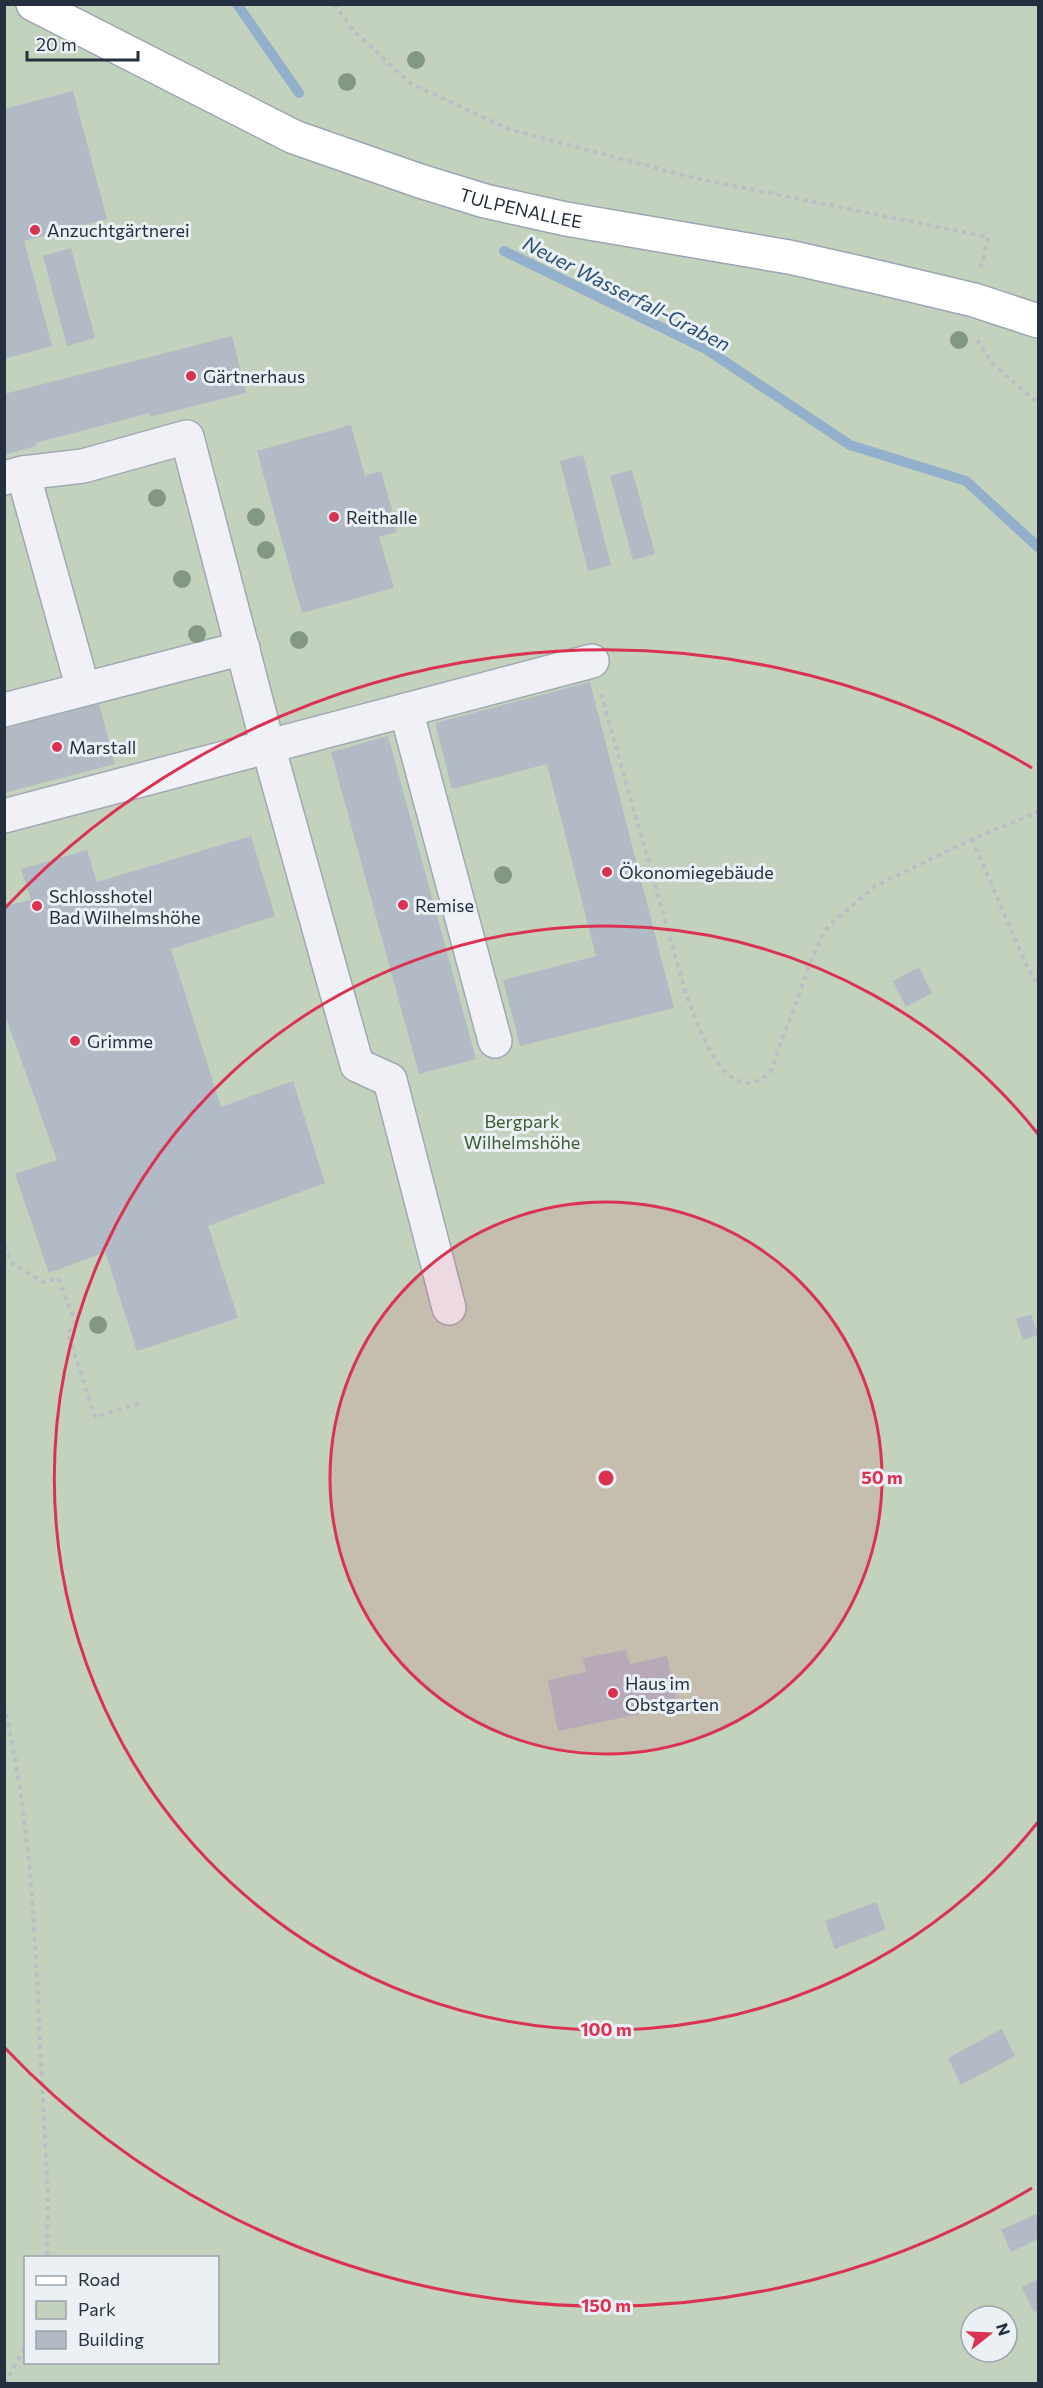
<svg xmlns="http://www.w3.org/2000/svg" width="1043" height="2388" font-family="Commissioner,sans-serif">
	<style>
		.green { fill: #c2d2bc; fill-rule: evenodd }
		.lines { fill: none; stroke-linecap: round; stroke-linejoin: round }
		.stream { stroke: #92b0cc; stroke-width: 10 }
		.building { fill: #b2bac5 }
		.minor-casing { stroke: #a1a8b2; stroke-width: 36 }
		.major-casing { stroke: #9aa5b4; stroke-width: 36 }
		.path { stroke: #babfc6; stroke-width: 4; stroke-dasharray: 4.5 4.5; stroke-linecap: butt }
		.minor { stroke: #eff1f6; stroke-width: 33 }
		.major { stroke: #fff; stroke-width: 33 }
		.tree { fill: #839883 }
		.ring { fill: none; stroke: #db3251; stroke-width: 3 }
		.poi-dot { fill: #db3251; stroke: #ebf0f5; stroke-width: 2 }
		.labels { text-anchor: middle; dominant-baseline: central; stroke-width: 6; stroke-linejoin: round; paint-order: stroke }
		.street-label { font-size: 18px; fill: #242f3f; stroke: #ebf0f5 }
		.poi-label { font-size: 18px; fill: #242f3f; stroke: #ebf0f5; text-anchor: start }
		.park-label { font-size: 18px; fill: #3a5c30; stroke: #ebf0f5 }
		.water-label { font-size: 20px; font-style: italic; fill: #2a4f77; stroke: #ebf0f5 }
		.centre { fill: #db3251; stroke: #ebf0f5; stroke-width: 3 }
		.ring-label { font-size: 18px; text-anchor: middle; font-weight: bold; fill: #db3251; stroke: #ebf0f5; stroke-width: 6; stroke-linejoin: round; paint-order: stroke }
	</style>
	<rect width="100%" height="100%" fill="#dce1e8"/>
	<path class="green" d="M5 5H1038V2383L5 2384ZM26 2258H218V2362H26ZM971 2316H1007V2352H971Z"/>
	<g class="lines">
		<g class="stream">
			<polyline points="237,4 299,93"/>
			<polyline points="504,251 706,349 850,445 966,481 1038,547"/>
		</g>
	</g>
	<g class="building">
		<polygon points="73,91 107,219 24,241 52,346 4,359 4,109"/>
		<polygon points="71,248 95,338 67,346 43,256"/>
		<polygon points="232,336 246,393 150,417 150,413 35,443 36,446 4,455 4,394"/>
		<polygon points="351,425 365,476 381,471 390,503 397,532 379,537 394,588 302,613 257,451"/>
		<polygon points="583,455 611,565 588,571 560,461"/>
		<polygon points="632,470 655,554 633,560 610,476"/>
		<polygon points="590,682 674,1008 520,1046 503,980 596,956 547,764 452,789 435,723"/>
		<polygon points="99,704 115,764 4,793 4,729"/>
		<polygon points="388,736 476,1059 419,1074 331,752"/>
		<polygon points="251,836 275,916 171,949 221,1107 293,1081 325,1183 208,1226 238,1318 137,1351 105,1252 49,1273 15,1174 57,1160 4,1012 4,906 31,900 21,869 87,850 97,882"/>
		<polygon points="919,967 932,993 906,1007 893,981"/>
		<polygon points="1031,1314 1038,1335 1023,1340 1016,1319"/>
		<polygon points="626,1650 630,1664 667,1656 678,1706 558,1731 548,1680 586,1672 583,1658"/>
		<polygon points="876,1902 886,1929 835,1949 825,1921"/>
		<polygon points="1002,2029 1015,2056 961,2085 948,2058"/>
		<polygon points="1036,2214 1038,2219 1038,2239 1011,2252 1001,2230"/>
		<polygon points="1038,2279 1038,2310 1034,2312 1022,2287"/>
	</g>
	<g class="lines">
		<defs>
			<g id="minor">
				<polyline points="23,473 83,689"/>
				<polyline points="4,478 23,473 83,466 187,437 268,746 357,1065 390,1080 449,1308"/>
				<polyline points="4,710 243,648"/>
				<polyline points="406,710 495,1041"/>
				<polyline points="4,816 592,661"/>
			</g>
			<g id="major">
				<path id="s1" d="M33 4 294 137 420 181 485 201 566 219 789 257 873 276 974 300 1038 321"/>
			</g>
		</defs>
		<use href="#minor" class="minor-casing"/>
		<use href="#major" class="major-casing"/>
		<g class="path">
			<polyline points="334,4 355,32 410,83 508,129 690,177 988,237 981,267"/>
			<polyline points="977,340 993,364 1038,403"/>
			<path d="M601 694 686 994C698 1025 727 1115 771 1071L811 961 824 932 833 922 875 886 968 841 1038 812"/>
			<polyline points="972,839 1025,962 1038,985"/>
			<polyline points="4,1245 14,1265 43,1282 58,1278 75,1322 68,1334 95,1417 140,1403"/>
			<path d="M4 1705C30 1816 35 1930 40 2044 43 2115 50 2186 47 2258"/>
			<polyline points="5,2384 26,2345"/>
		</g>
		<use href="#minor" class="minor"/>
		<use href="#major" class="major"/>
	</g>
	<g class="tree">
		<circle cx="416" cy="60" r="9"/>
		<circle cx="347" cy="82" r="9"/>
		<circle cx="959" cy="340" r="9"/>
		<circle cx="157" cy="498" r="9"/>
		<circle cx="256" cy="517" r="9"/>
		<circle cx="266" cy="550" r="9"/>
		<circle cx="182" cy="579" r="9"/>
		<circle cx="197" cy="634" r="9"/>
		<circle cx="299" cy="640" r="9"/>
		<circle cx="503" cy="875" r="9"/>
		<circle cx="98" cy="1325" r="9"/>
	</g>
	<circle cx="606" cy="1478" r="276" fill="#db3251" fill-opacity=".12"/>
	<g class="ring">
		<circle cx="606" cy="1478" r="276"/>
		<path d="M1038 1822A552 552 0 1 1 1038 1134"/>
		<path d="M1032 2188A828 828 0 0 1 5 2048M5 908A828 828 0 0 1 1032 768"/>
	</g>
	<g class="poi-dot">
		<circle cx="35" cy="230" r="6"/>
		<circle cx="191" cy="376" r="6"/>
		<circle cx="334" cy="517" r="6"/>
		<circle cx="57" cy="747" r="6"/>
		<circle cx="607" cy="872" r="6"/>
		<circle cx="403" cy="905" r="6"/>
		<circle cx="37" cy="906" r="6"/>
		<circle cx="75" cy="1041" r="6"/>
		<circle cx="613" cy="1693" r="6"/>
	</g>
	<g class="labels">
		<g class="street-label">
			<text stroke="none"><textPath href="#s1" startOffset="531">TULPENALLEE</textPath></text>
		</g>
		<g class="poi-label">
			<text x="47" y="230">Anzuchtgärtnerei</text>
			<text x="203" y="376">Gärtnerhaus</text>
			<text x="346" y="517">Reithalle</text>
			<text x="69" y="747">Marstall</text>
			<text x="619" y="872">Ökonomiegebäude</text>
			<text x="49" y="896">Schlosshotel<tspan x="49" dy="21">Bad Wilhelmshöhe</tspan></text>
			<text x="415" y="905">Remise</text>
			<text x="87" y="1041">Grimme</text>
			<text x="625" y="1683">Haus im<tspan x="625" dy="21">Obstgarten</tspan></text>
		</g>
		<g class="park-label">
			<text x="522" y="1121">Bergpark<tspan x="522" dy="21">Wilhelmshöhe</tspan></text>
		</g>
		<g class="water-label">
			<text transform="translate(627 293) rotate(27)">Neuer Wasserfall-Graben</text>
		</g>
	</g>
	<circle cx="606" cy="1478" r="9" class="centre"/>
	<g class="ring-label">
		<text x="882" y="1484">50 m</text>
		<text x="606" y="2036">100 m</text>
		<text x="606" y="2312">150 m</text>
	</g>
	<rect width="1043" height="2388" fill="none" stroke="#242f3f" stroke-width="12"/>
	<rect x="24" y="2256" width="195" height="108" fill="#ebf0f5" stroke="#9ba3ac" stroke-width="1.5"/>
	<rect x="36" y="2276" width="30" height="9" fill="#ffffff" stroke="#9ba3ac" stroke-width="1.5"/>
	<text x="78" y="2286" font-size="18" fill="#242f3f">Road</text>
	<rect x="36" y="2301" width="30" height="18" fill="#c2d2bc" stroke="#9ba3ac" stroke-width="1.5"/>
	<text x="78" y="2316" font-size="18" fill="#242f3f">Park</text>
	<rect x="36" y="2331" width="30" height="18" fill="#b2bac5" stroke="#9ba3ac" stroke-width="1.5"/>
	<text x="78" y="2346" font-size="18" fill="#242f3f">Building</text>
	<g transform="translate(989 2334) rotate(72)"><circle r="28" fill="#ebf0f5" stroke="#9ba3ac" stroke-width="1.5"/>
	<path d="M0-4.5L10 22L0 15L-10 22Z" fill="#db3251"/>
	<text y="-9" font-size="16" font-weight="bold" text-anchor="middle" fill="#242f3f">N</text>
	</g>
	<path d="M27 51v9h111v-9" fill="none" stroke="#242f3f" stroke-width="3"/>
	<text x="36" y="51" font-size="18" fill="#242f3f" stroke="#ebf0f5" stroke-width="4.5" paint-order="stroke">20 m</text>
</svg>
